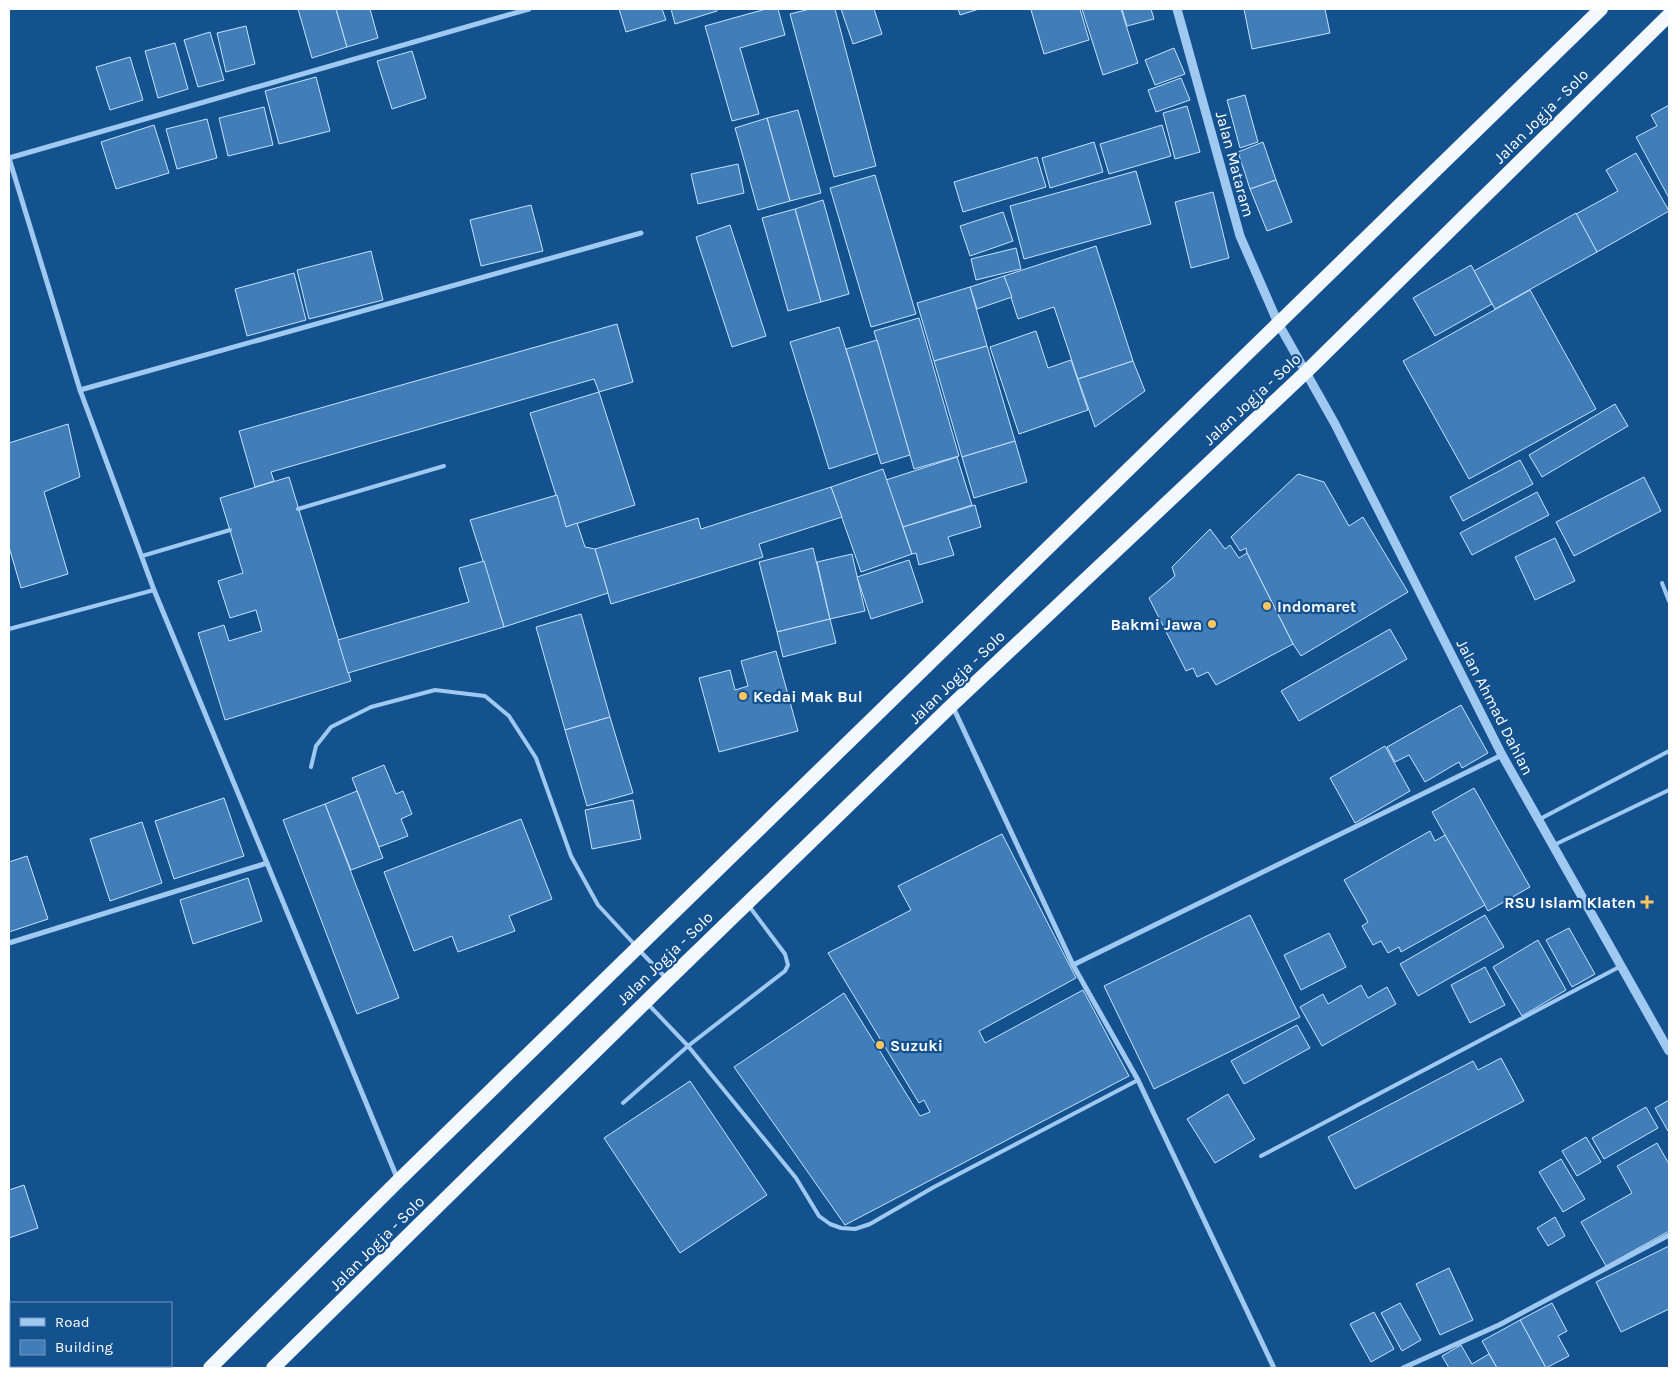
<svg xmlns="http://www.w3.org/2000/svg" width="1678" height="1377" font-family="Karla,sans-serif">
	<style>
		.building { fill: #417eb9; stroke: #c6e2fc }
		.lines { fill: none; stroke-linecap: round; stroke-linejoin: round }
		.service { stroke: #9fc9f1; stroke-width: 4 }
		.minor { stroke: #9fc9f1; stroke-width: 5 }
		.tertiary { stroke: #9fc9f1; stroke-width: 9 }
		.trunk { stroke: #f4f9ff; stroke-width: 14 }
		.poi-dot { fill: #ffc65f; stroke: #14518f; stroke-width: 2 }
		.labels { text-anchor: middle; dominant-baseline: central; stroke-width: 4.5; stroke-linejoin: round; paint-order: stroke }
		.street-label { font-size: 16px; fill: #fff; stroke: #14518f }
		.poi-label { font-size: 16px; font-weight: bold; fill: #fff; stroke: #14518f; text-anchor: start }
	</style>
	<rect width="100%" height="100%" fill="#14518f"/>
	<g class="building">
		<polygon points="298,9 336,9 347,47 312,58"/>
		<polygon points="336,9 370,9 378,38 347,47"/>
		<polygon points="619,9 662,9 666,20 626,32"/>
		<polygon points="671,9 717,9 717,11 675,24"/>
		<polygon points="766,9 778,9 785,35 740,48 759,114 732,121 705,26"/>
		<polygon points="810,9 835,9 876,166 834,177 790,14"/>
		<polygon points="841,9 874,9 882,34 853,44"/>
		<polygon points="958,9 979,9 960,15"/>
		<polygon points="1036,9 1080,9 1089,40 1044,54 1031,10"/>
		<polygon points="1082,9 1121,9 1138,63 1103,75"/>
		<polygon points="1122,9 1151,9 1154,19 1127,26"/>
		<polygon points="1244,9 1325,9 1330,33 1252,49"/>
		<polygon points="246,26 255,64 226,72 217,33"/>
		<polygon points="210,32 224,80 198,87 184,40"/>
		<polygon points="175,43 188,89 158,98 145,51"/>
		<polygon points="1174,48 1185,74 1155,85 1145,60"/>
		<polygon points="412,51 426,98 392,109 377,61"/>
		<polygon points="130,57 143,100 110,110 96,67"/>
		<polygon points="316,77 330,131 279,144 265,91"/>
		<polygon points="1181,78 1190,100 1156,112 1148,90"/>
		<polygon points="1245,95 1258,142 1240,148 1227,100"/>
		<polygon points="1669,105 1669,198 1636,137 1657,126 1651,115"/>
		<polygon points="1187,106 1200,152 1175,159 1163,113"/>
		<polygon points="264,107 273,145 228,156 219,118"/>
		<polygon points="798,110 821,193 790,201 767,118"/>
		<polygon points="767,118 790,201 758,210 735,128"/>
		<polygon points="207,119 217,158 177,169 166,129"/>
		<polygon points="154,125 169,173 116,189 101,142"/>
		<polygon points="1162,125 1171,156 1109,174 1100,144"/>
		<polygon points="1094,142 1103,172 1050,188 1042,158"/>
		<polygon points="1263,142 1276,180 1250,189 1238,152"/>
		<polygon points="1636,153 1669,211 1597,252 1576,214 1618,191 1606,170"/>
		<polygon points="1037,157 1046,187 963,212 954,182"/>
		<polygon points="738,164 744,193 698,204 691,174"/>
		<polygon points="1136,171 1151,224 1024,259 1010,206"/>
		<polygon points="875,175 916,314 871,327 830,188"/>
		<polygon points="1276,180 1292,222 1267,231 1250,189"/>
		<polygon points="1213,192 1229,258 1191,268 1175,202"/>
		<polygon points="823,200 849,294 821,302 795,209"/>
		<polygon points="531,205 543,251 481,266 470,220"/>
		<polygon points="795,209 821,302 788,311 762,218"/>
		<polygon points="1003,212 1013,241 970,256 960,226"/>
		<polygon points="1576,213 1597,252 1495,309 1474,271"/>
		<polygon points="730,225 766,336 732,347 696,237"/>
		<polygon points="1096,246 1133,361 1078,379 1054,307 1018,319 1004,276"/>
		<polygon points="1016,248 1021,269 976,280 971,259"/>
		<polygon points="371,251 383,300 309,319 297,270"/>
		<polygon points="1471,265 1492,304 1435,336 1413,298"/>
		<polygon points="294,273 306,320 247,336 235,289"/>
		<polygon points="1004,276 1012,297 977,309 970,287"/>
		<polygon points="970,287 987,346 934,361 917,303"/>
		<polygon points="1530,290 1596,409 1469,479 1403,361"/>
		<polygon points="919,318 959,456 914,469 874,331"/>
		<polygon points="617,324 633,382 599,392 594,379 271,472 274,481 255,487 239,431"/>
		<polygon points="839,327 878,453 829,469 790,342"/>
		<polygon points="1036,331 1048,368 1071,360 1088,410 1019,434 990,347"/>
		<polygon points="877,340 910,455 881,464 846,349"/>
		<polygon points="987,346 1015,441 962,457 934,361"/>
		<polygon points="1133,361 1145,391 1095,427 1078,379"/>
		<polygon points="599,392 635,505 566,527 530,413"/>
		<polygon points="1615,404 1628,426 1542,477 1529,455"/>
		<polygon points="68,424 80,477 44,492 68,574 21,588 9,547 9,443"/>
		<polygon points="1015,441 1027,482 974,498 962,457"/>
		<polygon points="957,457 972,505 903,527 886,480"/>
		<polygon points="1520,460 1533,484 1463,521 1450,497"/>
		<polygon points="883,469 912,554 861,572 831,487"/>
		<polygon points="1298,474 1324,482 1349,526 1363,517 1408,592 1301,656 1293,644 1247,553 1246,548 1240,551 1231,537"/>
		<polygon points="289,477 351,681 225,720 198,633 224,625 229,641 262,631 256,610 230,618 218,581 243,573 220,498"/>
		<polygon points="1644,477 1661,511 1574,556 1556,522"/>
		<polygon points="831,487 842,517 759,544 763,557 611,604 595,549 698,518 701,529"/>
		<polygon points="1537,492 1549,515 1472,555 1460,533"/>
		<polygon points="557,495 566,527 577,523 585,547 595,549 608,593 504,627 470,520"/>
		<polygon points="975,505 981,527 948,537 954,555 919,565 916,553 912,554 903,527"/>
		<polygon points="1210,529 1225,549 1230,545 1239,558 1247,553 1293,644 1216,685 1208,672 1197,677 1193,668 1186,671 1149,598 1175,576 1172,567"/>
		<polygon points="1555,538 1575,581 1535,600 1515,557"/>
		<polygon points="813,548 830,619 777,632 759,562"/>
		<polygon points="852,554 865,611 830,619 817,562"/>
		<polygon points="909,560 923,602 871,619 857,577"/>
		<polygon points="484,561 504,627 348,673 338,640 469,602 459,568"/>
		<polygon points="581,614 610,717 565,730 536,627"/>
		<polygon points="830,619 836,643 783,657 777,632"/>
		<polygon points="1390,629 1407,659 1299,721 1281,691"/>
		<polygon points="776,651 798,731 719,752 699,678 730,670 735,690 748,686 741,661"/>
		<polygon points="1461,705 1488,753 1462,768 1459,762 1425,782 1409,755 1395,762 1387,747"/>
		<polygon points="610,717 633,793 587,806 565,730"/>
		<polygon points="1385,746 1410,791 1355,823 1330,778"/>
		<polygon points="384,765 396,794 403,791 412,814 401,819 408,836 379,847 352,778"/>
		<polygon points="1474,788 1530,887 1488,911 1432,812"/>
		<polygon points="357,791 383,858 351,870 325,804"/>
		<polygon points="224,798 244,856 174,879 155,821"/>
		<polygon points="633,800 641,839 592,849 585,810"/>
		<polygon points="325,804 399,998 357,1014 283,820"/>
		<polygon points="521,819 552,899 509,916 515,931 458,952 452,936 414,951 384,872"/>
		<polygon points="142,822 162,883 110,901 90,839"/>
		<polygon points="1430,831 1435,841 1445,835 1485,905 1401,952 1399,947 1388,953 1381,941 1373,945 1362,926 1368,922 1344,880"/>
		<polygon points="1002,834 1076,978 979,1031 985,1043 1083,990 1129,1076 845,1225 734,1067 844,993 920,1116 930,1112 924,1100 919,1103 828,953 911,910 898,886"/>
		<polygon points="27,856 48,919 9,932 9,862"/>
		<polygon points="248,878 262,921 193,944 180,900"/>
		<polygon points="1250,915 1300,1017 1154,1089 1104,986"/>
		<polygon points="1485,915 1504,947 1418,996 1400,964"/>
		<polygon points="1569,928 1595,974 1572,987 1546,940"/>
		<polygon points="1329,933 1346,967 1301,990 1284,955"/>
		<polygon points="1538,940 1566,990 1522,1016 1493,967"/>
		<polygon points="1485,967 1505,1005 1470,1023 1451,985"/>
		<polygon points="1361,985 1368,998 1387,987 1396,1004 1322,1046 1300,1007 1323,994 1328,1004"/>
		<polygon points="1297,1025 1310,1048 1244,1084 1231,1061"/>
		<polygon points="1501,1058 1524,1101 1355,1189 1328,1137 1473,1061 1478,1070"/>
		<polygon points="690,1081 767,1195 680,1253 604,1138"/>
		<polygon points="1228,1094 1255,1139 1215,1163 1187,1119"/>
		<polygon points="1669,1100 1669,1130 1668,1131 1655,1108"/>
		<polygon points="1646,1107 1658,1128 1604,1159 1592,1138"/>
		<polygon points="1586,1137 1601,1162 1577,1176 1562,1151"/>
		<polygon points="1657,1143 1669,1164 1669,1231 1606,1266 1581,1222 1632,1193 1617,1166"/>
		<polygon points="1561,1159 1585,1199 1563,1212 1539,1172"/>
		<polygon points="24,1185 38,1228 9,1238 9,1190"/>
		<polygon points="1555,1217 1565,1236 1548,1246 1537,1228"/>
		<polygon points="1669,1246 1669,1309 1621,1332 1596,1282"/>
		<polygon points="1449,1268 1473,1320 1440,1335 1416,1284"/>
		<polygon points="1400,1303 1421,1340 1402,1351 1381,1313"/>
		<polygon points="1552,1303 1567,1331 1558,1336 1569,1356 1546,1368 1520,1320"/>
		<polygon points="1374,1312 1394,1349 1371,1362 1350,1324"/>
		<polygon points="1520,1320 1546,1368 1497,1368 1482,1341"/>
		<polygon points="1461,1345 1472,1364 1489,1354 1497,1368 1449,1368 1442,1356"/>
	</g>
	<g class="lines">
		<g class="service">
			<polyline points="298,509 444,466"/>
			<polyline points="142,556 230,530"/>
			<polyline points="1662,583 1669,601"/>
			<polyline points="9,629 154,590"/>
			<polyline points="311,767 316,746 331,727 371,707 435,690 485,696 509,716 536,758 571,856 598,905 635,945"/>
			<polyline points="1540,819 1669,751"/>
			<polyline points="1554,845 1669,790"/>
			<polyline points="640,951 666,978"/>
			<polyline points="647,1003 688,1046 785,971 788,965 785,954 749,906"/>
			<polyline points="623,1103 688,1046 796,1178 819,1216 830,1224 841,1228 855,1229 870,1224 934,1187 1138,1080"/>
			<polyline points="1261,1156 1621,966"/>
		</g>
		<g class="minor">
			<polyline points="9,158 80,390 154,590 398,1180"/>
			<polyline points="9,158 529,9"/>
			<polyline points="80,390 641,233"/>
			<polyline points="953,707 1073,965 1502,755"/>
			<polyline points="9,943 267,863"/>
			<polyline points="1073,965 1138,1080 1274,1368"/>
			<polyline points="1403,1368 1499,1325 1669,1235"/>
		</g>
		<polyline class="tertiary" points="1177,9 1240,236 1278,323 1335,424 1502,755 1669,1051"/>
		<g class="trunk">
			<polyline points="210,1368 398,1181 1601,9"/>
			<polyline points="273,1368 668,980 952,705 1306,372 1669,15"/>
		</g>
	</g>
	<g class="poi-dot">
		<circle cx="1267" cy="606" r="5"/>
		<circle cx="1212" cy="624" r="5"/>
		<circle cx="743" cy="696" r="5"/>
		<path d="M1644.5 894.5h5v5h5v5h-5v5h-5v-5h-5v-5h5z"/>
		<circle cx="880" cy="1045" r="5"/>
	</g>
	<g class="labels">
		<g class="street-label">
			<text transform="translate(1541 116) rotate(-45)">Jalan Jogja - Solo</text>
			<text transform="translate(1235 164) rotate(75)">Jalan Mataram</text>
			<text transform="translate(1252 399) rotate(-43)">Jalan Jogja - Solo</text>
			<text transform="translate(957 677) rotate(-44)">Jalan Jogja - Solo</text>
			<text transform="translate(1495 707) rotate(63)">Jalan Ahmad Dahlan</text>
			<text transform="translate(665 958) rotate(-44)">Jalan Jogja - Solo</text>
			<text transform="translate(377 1243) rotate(-45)">Jalan Jogja - Solo</text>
		</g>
		<g class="poi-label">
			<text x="1277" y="606">Indomaret</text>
			<text x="1202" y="624" text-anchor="end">Bakmi Jawa</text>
			<text x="753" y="696">Kedai Mak Bul</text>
			<text x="1636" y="902" text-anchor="end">RSU Islam Klaten</text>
			<text x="890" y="1045">Suzuki</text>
		</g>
	</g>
	<rect width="1678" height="1377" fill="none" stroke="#ffffff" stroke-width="20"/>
	<rect x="10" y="1302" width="162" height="65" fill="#14518f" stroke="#7297bc"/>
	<rect x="20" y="1318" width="25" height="8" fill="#9fc9f1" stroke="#7297bc"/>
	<text x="55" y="1327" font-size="15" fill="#ffffff">Road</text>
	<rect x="20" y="1340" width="25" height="15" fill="#417eb9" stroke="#7297bc"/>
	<text x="55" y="1352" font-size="15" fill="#ffffff">Building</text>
</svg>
